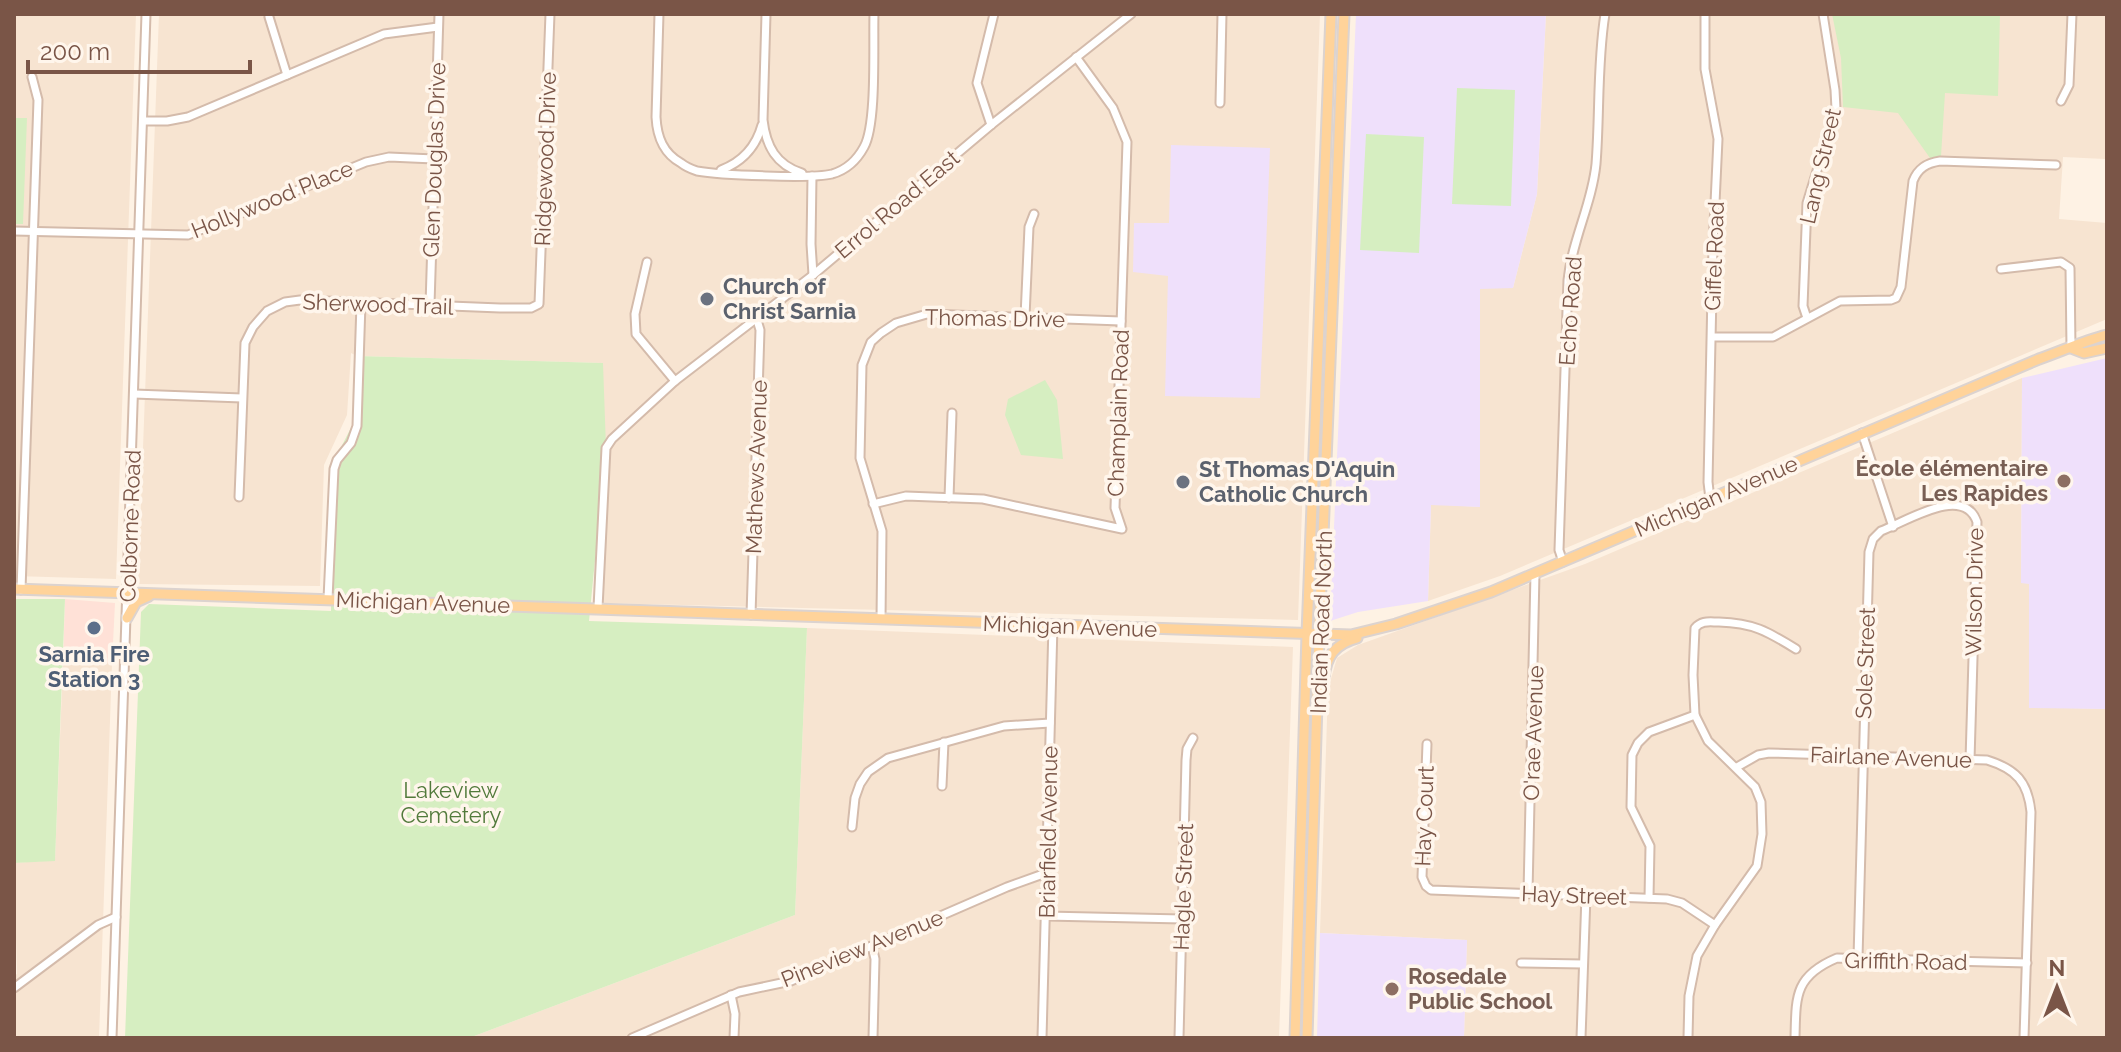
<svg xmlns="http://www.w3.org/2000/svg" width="2121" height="1052" font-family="Raleway,sans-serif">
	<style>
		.residential { fill: #f7e4d1 }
		.commercial { fill: #ffe1d7 }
		.education { fill: #efe0fb }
		.green { fill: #d6eec1 }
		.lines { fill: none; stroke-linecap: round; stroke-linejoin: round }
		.minor-casing { stroke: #d4bbab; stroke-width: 11 }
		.major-casing { stroke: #dcd3cf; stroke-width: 13 }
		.minor { stroke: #fff; stroke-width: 7 }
		.major { stroke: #ffd39a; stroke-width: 9 }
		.worship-dot { fill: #6b7280; stroke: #fff6ec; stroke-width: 3 }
		.education-dot { fill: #8d6e63; stroke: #fff6ec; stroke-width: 3 }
		.service-dot { fill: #5c6f8a; stroke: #fff6ec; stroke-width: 3 }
		.labels { text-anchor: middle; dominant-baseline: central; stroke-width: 7; stroke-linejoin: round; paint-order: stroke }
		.street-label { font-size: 22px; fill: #7a5547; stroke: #fff6ec }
		.worship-label { font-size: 22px; font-weight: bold; fill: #5b616d; stroke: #fff6ec; text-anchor: start }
		.education-label { font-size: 22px; font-weight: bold; fill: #785e54; stroke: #fff6ec; text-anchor: end }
		.service-label { font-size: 22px; font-weight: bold; fill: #4e5e75; stroke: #fff6ec }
		.park-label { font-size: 22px; fill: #527a3b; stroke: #fff6ec }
	</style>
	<rect width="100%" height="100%" fill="#fef2e4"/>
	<g class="residential">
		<polygon points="14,14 136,14 116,579 14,576"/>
		<polygon points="159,14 1320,14 1298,620 602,603 603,363 357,356 351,353 347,415 324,465 320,586 138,584"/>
		<polygon points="1546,14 2107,14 2105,159 2063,157 2059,219 2107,223 2107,319 1500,576 1428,601 1431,504 1480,507 1480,288 1513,288 1537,194"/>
		<polygon points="2022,378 2021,583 2029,583 2029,707 2107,709 2107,1038 1464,1038 1467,940 1320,933 1328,689 1337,658 1358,645 1585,564"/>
		<polygon points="807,628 1293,647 1279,1038 469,1038 795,915"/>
		<polygon points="112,663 99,1038 14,1038 14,976 17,974 14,863 55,860 63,665"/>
	</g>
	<polygon class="commercial" points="65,599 115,603 112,663 63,665"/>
	<g class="education">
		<polygon points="1356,14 1546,14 1537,194 1513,288 1480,289 1480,507 1431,505 1428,601 1358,612 1330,621"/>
		<polygon points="1171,145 1270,148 1260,398 1165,396 1168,276 1133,272 1134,223 1169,223"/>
		<polygon points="2107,358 2107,709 2029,708 2029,584 2021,583 2022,378"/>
		<polygon points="1320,933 1467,940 1464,1038 1317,1038"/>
	</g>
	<g class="green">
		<polygon points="1832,14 2000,14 1998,96 1945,93 1941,156 1930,158 1898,113 1843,107 1841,58"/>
		<polygon points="1457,88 1515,90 1511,206 1452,204"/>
		<polygon points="14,118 27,118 23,224 14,224"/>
		<polygon points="1366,134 1424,137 1419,253 1360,250"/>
		<polygon points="357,356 603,363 606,448 589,621 807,628 795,915 469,1038 125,1038 141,612 149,604 331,611 332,487 336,457 355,420"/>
		<polygon points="1045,380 1057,400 1063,459 1021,455 1005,415 1008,399"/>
		<polygon points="14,599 65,599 55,861 14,863"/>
	</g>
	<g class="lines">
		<defs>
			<g id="minor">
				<path d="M659 14 656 117C657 137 663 153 681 163 686 167 691 169 697 171 719 175 812 179 832 174 846 170 857 160 864 147 877 124 873 44 874 14"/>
				<path d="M766 14 763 120C766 146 776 165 802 173"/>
				<polyline points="1705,14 1705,69 1718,139 1713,246 1708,482 1710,499"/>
				<polyline points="269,17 287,75"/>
				<polyline points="2061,101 2069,85 2072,14"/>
				<polyline points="1220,103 1222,14"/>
				<polyline points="145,121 167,121 188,117 384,34 438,27"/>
				<polyline points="991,125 977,83 994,14"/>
				<path d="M721 170C742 162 756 147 762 125"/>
				<polyline points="812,176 811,244 813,275"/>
				<polyline points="14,231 188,235 366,162 389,157 434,159"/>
				<polyline points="647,262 635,314 636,334 675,381"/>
				<polyline points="2001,269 2061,262 2070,268 2071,348"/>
				<polyline points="430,305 439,14"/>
				<polyline points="1025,317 1029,227 1034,214"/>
				<polyline points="1807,318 1803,306 1807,203 1836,109 1835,90 1823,14"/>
				<path d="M1712 337H1773L1840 301 1891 300 1896 298 1901 287 1913 181C1918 168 1927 163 1940 161L2056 165"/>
				<polyline points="134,394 242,398"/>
				<polyline points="1862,433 1893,527"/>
				<polyline points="239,497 245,343 253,327 267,311 285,302 300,300 500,308 531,308 539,304 550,14"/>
				<polyline points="949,498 952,413"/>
				<polyline points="873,504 906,496 983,499 1122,529 1115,508 1127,142 1113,108 1076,57"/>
				<path d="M1563 562 1559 550 1568 280C1572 240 1592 204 1596 164 1600 114 1597 64 1605 14"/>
				<polyline points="21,590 38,100 32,77"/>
				<polyline points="328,599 334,469 337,460 351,443 357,426 361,303"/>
				<polyline points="598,608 606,448 612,439 675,381 813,275 991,125 1131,14"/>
				<polyline points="751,615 760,330 757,320"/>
				<polyline points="881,619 882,531 860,458 862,365 871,342 881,333 896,323 927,314 1121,321"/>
				<polyline points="1427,744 1422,877 1426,886 1431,890 1667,899 1682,903 1715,925"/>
				<path d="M1737 767 1758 755 1769 753 1987 760C2016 769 2028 782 2031 812L2024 1038"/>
				<polyline points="942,786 944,742"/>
				<polyline points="852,827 855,798 860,784 868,772 888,758 1004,726 1050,723"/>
				<polyline points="1528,893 1535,573"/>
				<polyline points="1649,898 1650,846 1631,807 1632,755 1638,743 1649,732 1695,715"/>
				<polyline points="1046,916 1182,919"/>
				<polyline points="872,946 875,959 873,1038"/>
				<path d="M1858 958 1869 552 1873 539 1881 531C1907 521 1964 484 1977 522L1970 760"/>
				<polyline points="1521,963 1583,964"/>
				<polyline points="14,988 98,925 116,917"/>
				<polyline points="731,995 735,1014 734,1038"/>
				<polyline points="112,1038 146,14"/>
				<polyline points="632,1038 739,992 791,981 1007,887 1046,873"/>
				<polyline points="1042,1038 1053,625"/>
				<polyline points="1179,1038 1186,760 1187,749 1193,738"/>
				<polyline points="1581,1038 1586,895"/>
				<path d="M1688 1038 1689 996 1697 956 1715 925 1757 866 1762 834 1761 802 1755 787 1708 741 1695 715 1693 675 1695 628C1702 620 1709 622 1719 622 1753 623 1767 631 1796 649"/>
				<path d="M1795 1038C1796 997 1794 976 1837 958L2027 963"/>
			</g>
			<g id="major">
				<polyline points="2071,348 2084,353 2107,348"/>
				<path d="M14 589 1351 635 1396 624 1491 592 2039 359C2062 351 2083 341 2107 335"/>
				<polyline points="127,618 136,602 149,596"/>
				<path d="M1324 678C1326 656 1335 644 1357 638"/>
				<polyline points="1295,1038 1307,634 1331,14"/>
				<polyline points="1307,1038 1319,635 1344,14"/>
			</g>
		</defs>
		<use href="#minor" class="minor-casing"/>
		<use href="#major" class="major-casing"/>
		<use href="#minor" class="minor"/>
		<use href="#major" class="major"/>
	</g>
	<g class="worship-dot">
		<circle cx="707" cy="299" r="8"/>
		<circle cx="1183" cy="482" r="8"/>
	</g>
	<g class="education-dot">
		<circle cx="2064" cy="481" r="8"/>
		<circle cx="1392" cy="989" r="8"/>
	</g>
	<circle class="service-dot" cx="94" cy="628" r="8"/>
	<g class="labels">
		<g class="street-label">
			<text transform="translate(545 159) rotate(-88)">Ridgewood Drive</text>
			<text transform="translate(434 160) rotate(-88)">Glen Douglas Drive</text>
			<text transform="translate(1820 166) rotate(-77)">Lang Street</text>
			<text transform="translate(272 199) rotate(-22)">Hollywood Place</text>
			<text transform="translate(897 204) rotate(-40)">Errol Road East</text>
			<text transform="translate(1714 256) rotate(-88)">Giffel Road</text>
			<text transform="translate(378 304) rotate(2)">Sherwood Trail</text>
			<text transform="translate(1570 311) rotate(-86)">Echo Road</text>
			<text transform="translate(995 318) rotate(1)">Thomas Drive</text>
			<text transform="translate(1118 413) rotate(-88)">Champlain Road</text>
			<text transform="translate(756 467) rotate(-88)">Mathews Avenue</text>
			<text transform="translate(1716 496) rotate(-23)">Michigan Avenue</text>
			<text transform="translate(130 526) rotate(-88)">Colborne Road</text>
			<text transform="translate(1974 592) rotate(-89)">Wilson Drive</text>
			<text transform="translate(423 602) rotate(2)">Michigan Avenue</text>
			<text transform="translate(1321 622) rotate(-88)">Indian Road North</text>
			<text transform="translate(1070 626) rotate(2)">Michigan Avenue</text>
			<text transform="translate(1865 663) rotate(-88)">Sole Street</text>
			<text transform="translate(1533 733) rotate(-88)">O'rae Avenue</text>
			<text transform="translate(1891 757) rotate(2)">Fairlane Avenue</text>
			<text transform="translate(1424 816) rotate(-88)">Hay Court</text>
			<text transform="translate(1048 832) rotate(-89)">Briarfield Avenue</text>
			<text transform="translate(1183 887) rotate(-88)">Hagle Street</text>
			<text transform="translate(1574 895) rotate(2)">Hay Street</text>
			<text transform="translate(862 948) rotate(-22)">Pineview Avenue</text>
			<text transform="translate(1906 961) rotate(1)">Griffith Road</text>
		</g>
		<g class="worship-label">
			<text x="723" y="286">Church of<tspan x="723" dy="25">Christ Sarnia</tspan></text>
			<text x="1199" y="469">St Thomas D'Aquin<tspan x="1199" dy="25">Catholic Church</tspan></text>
		</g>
		<g class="education-label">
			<text x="2048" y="468">École élémentaire<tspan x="2048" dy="25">Les Rapides</tspan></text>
			<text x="1408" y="976" text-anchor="start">Rosedale<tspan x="1408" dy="25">Public School</tspan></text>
		</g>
		<g class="service-label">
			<text x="94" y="654">Sarnia Fire<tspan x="94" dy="25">Station 3</tspan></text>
		</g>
		<g class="park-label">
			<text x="451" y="790">Lakeview<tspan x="451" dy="25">Cemetery</tspan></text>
		</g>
	</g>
	<rect width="2121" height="1052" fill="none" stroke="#7a5547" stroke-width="32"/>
	<g transform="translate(2057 988)" stroke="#fff6ec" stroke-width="6" paint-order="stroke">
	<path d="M0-6L14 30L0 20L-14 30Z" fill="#7a5547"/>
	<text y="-12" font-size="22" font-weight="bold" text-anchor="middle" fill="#7a5547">N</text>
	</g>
	<path d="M28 60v12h222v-12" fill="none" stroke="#7a5547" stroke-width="4"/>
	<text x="40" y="60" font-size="24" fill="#7a5547" stroke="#fff6ec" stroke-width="6" paint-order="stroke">200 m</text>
</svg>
